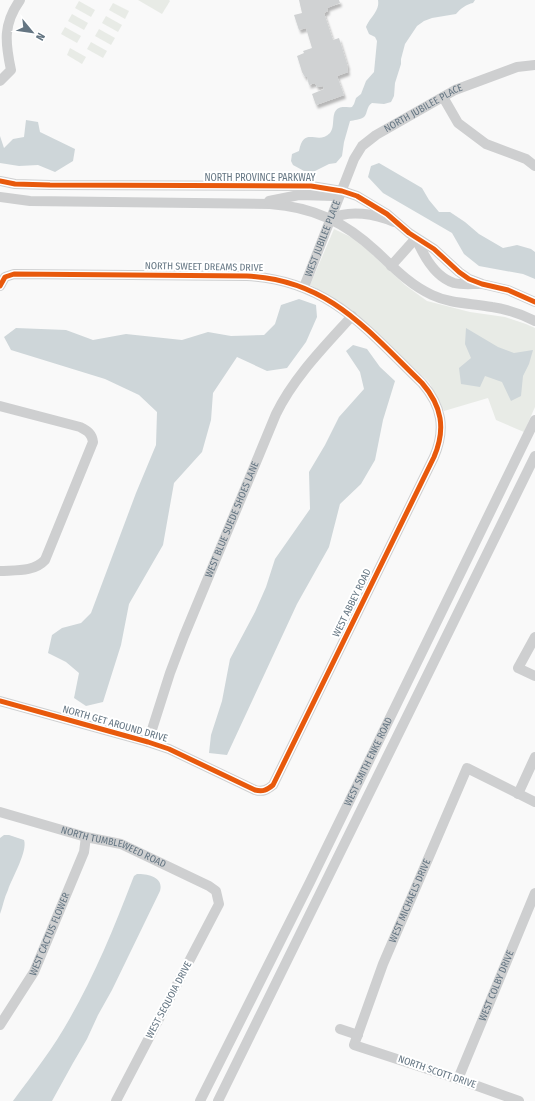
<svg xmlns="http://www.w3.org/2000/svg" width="535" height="1101" font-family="'Fira Sans Condensed',sans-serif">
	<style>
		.green { fill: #e8ebe6 }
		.water { fill: #ced6d9 }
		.building { fill: #d0d2d3; filter: url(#shadow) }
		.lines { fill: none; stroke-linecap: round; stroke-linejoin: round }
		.minor { stroke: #cecfd0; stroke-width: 10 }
		.cycleway-casing { stroke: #fff; stroke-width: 8 }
		.cycleway { stroke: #e8590c; stroke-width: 5 }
		.labels { text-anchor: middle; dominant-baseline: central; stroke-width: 4; stroke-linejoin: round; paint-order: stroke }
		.street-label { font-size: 10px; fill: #657683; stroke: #fff }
	</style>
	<defs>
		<filter id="shadow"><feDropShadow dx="2" dy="3.5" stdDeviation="1" flood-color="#0004"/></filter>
	</defs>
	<rect width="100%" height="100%" fill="#f9f9f9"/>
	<g class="green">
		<polygon points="138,0 169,0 170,1 162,14"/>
		<polygon points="79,1 95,10 91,17 75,8"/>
		<polygon points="113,3 129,11 125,19 109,10"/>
		<polygon points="72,14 88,23 84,30 68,21"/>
		<polygon points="106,16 122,25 118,32 102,23"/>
		<polygon points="65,27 81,36 77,43 61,34"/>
		<polygon points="99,29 115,38 111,45 95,36"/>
		<polygon points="91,42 107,51 103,58 87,49"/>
		<polygon points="70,48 86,57 82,64 67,55"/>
		<polygon points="334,229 357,240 405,285 427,301 470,312 505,317 526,324 535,328 535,407 524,432 496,420 488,398 444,411 429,382 387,343 339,301 310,285"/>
	</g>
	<g class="water">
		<path d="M378 0H475L473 3C467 4 460 9 456 14L432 18 424 21 417 26 405 44 401 59V64L395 83 394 96 391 102 384 104 372 103C366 107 368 113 364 117 360 120 354 120 350 121L344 142 342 156 336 163 329 164 313 172 304 171 293 165 291 161 292 154 299 151C304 125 318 146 330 133 336 126 330 112 339 108 343 106 348 108 352 107L354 104 356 98 361 94 366 81 374 72 377 41 375 37 369 34 366 27C370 17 380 11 378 0Z"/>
		<polygon points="26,120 38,122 40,132 75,149 73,161 55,172 38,165 19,166 0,163 0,136 4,148 13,139 24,137"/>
		<polygon points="379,163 422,188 429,200 439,212 450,212 465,222 479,234 503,248 517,245 531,249 535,252 535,279 523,274 479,266 464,254 452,233 383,193 368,177 371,166"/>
		<polygon points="299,299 316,305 317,317 306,342 287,368 267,371 237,357 213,393 211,420 202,452 174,483 163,545 129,604 121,645 103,702 86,706 74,698 79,673 66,662 48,653 52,635 62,628 81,623 91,613 136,493 156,445 157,412 139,395 105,379 11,350 4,337 16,328 66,330 93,340 126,334 182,340 208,332 231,336 264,335 275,324 281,305"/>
		<polygon points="466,328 498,347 514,353 533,350 529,364 523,376 521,396 511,401 502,382 485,376 480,387 461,384 459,368 471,358 465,344"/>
		<polygon points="353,345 367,349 380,367 395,381 383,420 375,460 361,484 340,504 329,547 297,604 227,755 209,753 211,735 222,701 230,659 255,612 266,587 275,559 310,509 309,472 325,445 339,417 364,389 360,372 346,351"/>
		<path d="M4 835H9L24 840C28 851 12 878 8 890 4 898 3 906 0 914V838Z"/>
		<path d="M137 874C148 874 164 877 160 891L112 990 98 1015 87 1039 73 1063 52 1101H13C33 1074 54 1047 70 1018 95 974 114 928 132 881L134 876Z"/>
	</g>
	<polygon class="building" points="299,0 339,0 340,3 327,8 328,11 324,13 333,40 339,38 348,67 347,67 348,72 337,76 344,95 316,105 312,94 324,89 323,86 317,87 315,83 309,85 307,77 305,77 302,72 299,62 297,56 304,53 303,51 312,48 306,28 299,30 294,15 302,13"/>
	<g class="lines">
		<g class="minor">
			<path d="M0 81 11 70C5 42 3 24 20 0"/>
			<polyline points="443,97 458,123 486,144 526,159 535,166"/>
			<polyline points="0,181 15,184 50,185 311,186 342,191 357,196 387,214 409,233 434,249 459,272 469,279 482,284 508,290 535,302"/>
			<path d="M0 197 30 201 270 204C313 207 345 222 377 252 394 268 410 285 432 295 451 304 471 303 492 307 507 309 521 314 535 321"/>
			<polyline points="269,201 299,195 333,196 342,191"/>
			<path d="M331 219C349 209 376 214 394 222"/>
			<path d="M391 266 416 238C423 255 435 277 454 283 462 285 471 284 479 284"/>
			<path d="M0 286 5 277 14 274 247 276C329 280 367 330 422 383 442 406 446 429 434 457L273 785C267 790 263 792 255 790L169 749 148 742 0 701"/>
			<path id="s1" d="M304 287 354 159 362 146 376 135 455 90 517 67 535 65"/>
			<path d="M0 406 80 427C88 431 92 434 93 442L45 560C34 572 16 570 0 571"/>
			<polyline points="535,637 518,668 535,676"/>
			<path id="s2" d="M148 742 170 673 184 636 276 414C294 377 324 347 352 316"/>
			<polyline points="518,794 535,757"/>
			<path id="s3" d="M0 812 86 837 121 844 209 886 216 891 219 904 116 1101"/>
			<path id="s4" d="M0 1025 34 972 84 852 86 837"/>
			<polyline points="340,1029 358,1035"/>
			<path id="s5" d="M458 1079 535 893"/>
			<path id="s6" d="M200 1101 310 882 535 420"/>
			<polyline points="218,1101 535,456"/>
			<path id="s7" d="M519 1101 458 1079 354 1045 383 964 467 768 535 802"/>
		</g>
		<defs>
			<g id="cycleway">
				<polyline points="0,181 15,184 50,185 311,186 342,191 357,196 387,214 409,233 434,249 459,272 469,279 482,284 508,290 535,302"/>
				<path d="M0 286 5 277 14 274 247 276C329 280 367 330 422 383 442 406 446 429 434 457L273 785C267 790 263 792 255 790L169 749 148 742 0 701"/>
			</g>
		</defs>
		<use href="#cycleway" class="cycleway-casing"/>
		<use href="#cycleway" class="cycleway"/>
	</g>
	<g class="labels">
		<g class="street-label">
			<text stroke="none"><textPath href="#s1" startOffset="225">NORTH JUBILEE PLACE</textPath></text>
			<text x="260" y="178">NORTH PROVINCE PARKWAY</text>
			<text stroke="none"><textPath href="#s1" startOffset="52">WEST JUBILEE PLACE</textPath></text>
			<text transform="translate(204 267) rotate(1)">NORTH SWEET DREAMS DRIVE</text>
			<text stroke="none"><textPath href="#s2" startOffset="238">WEST BLUE SUEDE SHOES LANE</textPath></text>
			<text transform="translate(352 603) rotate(-64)">WEST ABBEY ROAD</text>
			<text transform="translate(115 724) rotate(16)">NORTH GET AROUND DRIVE</text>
			<text stroke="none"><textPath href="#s6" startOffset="379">WEST SMITH ENKE ROAD</textPath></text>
			<text stroke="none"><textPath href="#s3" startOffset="119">NORTH TUMBLEWEED ROAD</textPath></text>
			<text stroke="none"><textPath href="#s7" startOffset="329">WEST MICHAELS DRIVE</textPath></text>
			<text stroke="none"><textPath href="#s4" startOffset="104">WEST CACTUS FLOWER</textPath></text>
			<text stroke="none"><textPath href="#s5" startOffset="101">WEST COLBY DRIVE</textPath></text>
			<text transform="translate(169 1000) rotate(-62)">WEST SEQUOIA DRIVE</text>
			<text transform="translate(437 1072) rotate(19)">NORTH SCOTT DRIVE</text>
		</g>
	</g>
	<g transform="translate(32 32) rotate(119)" stroke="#ffffff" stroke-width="3" paint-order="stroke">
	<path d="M0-3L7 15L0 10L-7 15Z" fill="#657683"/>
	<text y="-6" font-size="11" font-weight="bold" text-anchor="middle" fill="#657683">N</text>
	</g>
</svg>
